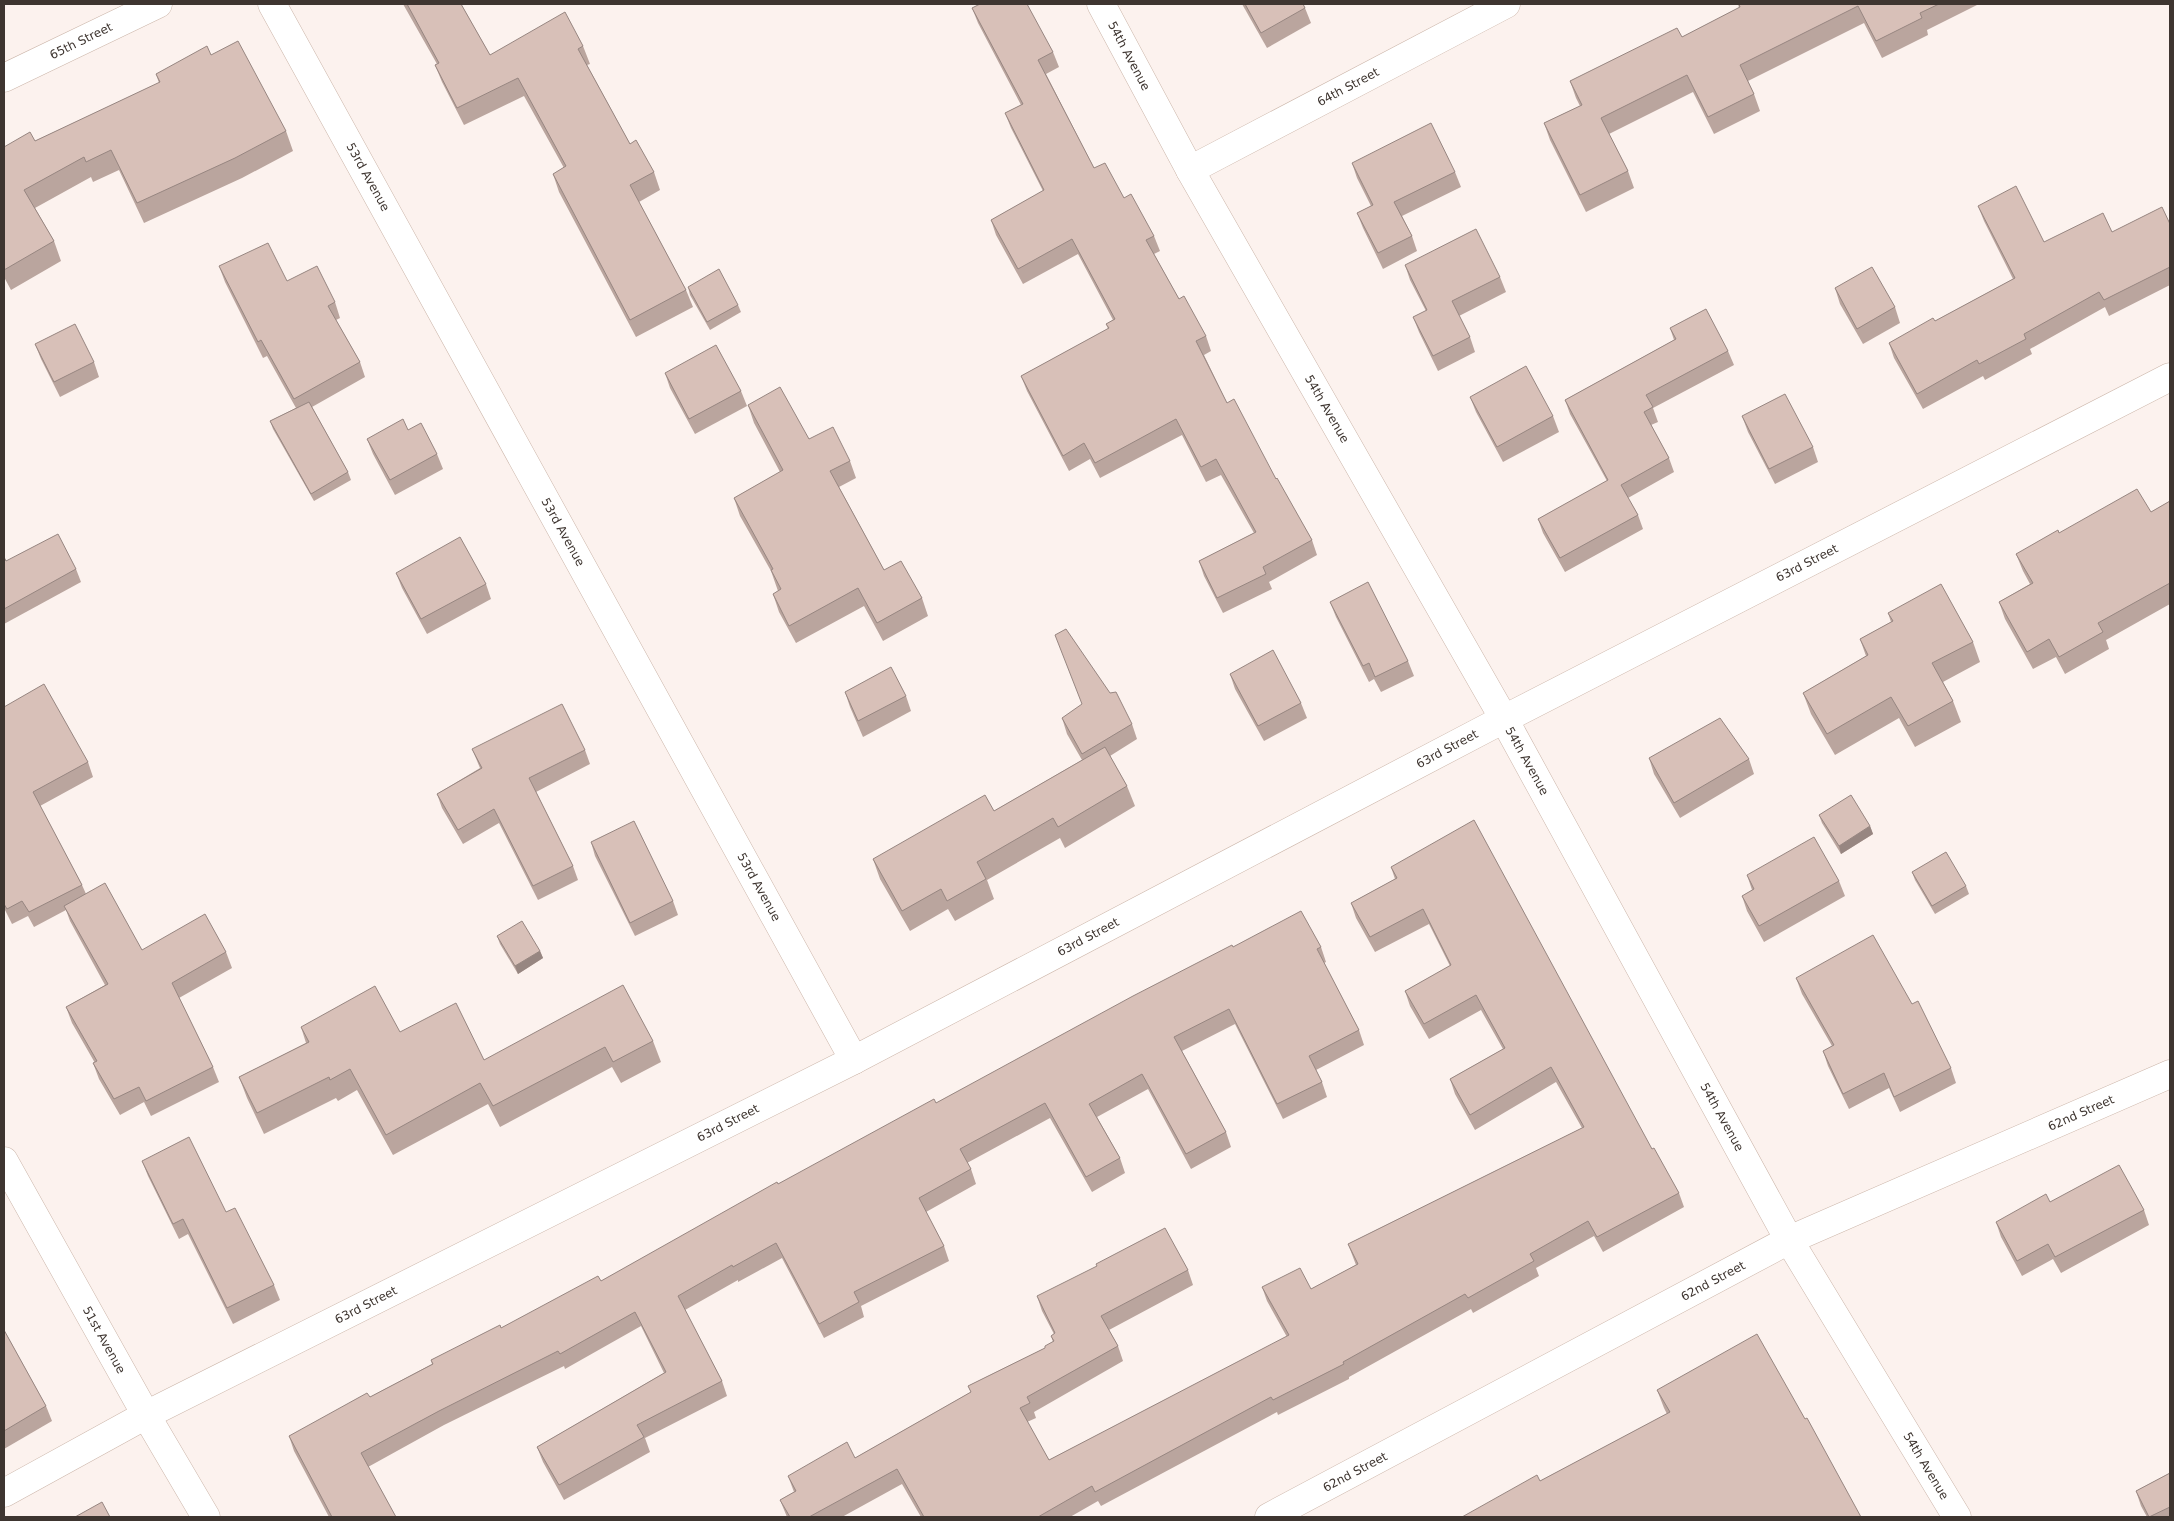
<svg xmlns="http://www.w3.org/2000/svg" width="2174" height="1521" font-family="'DejaVu Sans',sans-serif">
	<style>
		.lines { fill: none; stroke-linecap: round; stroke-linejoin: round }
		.minor-casing { stroke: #ccb6aa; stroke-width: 29 }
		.tertiary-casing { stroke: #ccb6aa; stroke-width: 29 }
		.minor { stroke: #fff; stroke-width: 28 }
		.tertiary { stroke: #fff; stroke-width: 28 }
		.wall { fill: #baa59e }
		.shaded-wall { fill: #978681 }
		.building { fill: #d8c0b8; stroke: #978681 }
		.labels { text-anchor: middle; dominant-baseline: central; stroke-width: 4; stroke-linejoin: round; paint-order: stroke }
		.street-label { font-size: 12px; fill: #3e3530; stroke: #fff }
	</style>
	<rect width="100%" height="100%" fill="#fcf2ee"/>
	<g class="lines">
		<defs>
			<g id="minor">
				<polyline points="272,4 854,1060"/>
				<polyline points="1101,4 1190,170 1504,719 1789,1240 1957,1517"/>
				<polyline points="4,78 158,4"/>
				<polyline points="1190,170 1506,4"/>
				<polyline points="4,1493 146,1415 854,1060 1504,719 2170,377"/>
				<polyline points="1269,1517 1789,1240 2170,1074"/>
			</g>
			<polyline id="tertiary" points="4,1161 146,1415 206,1517"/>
		</defs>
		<use href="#minor" class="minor-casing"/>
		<use href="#tertiary" class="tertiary-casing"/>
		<use href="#minor" class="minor"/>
		<use href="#tertiary" class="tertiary"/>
	</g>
	<g class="wall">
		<polygon points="403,4 461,4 490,55 583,46 590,64 587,65 630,144 654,172 660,190 639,202 686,290 693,307 636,337 559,192 553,174 564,168 524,96 464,125 442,82 435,65 437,64"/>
		<polygon points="1242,4 1303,4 1305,8 1311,23 1267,48"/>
		<polygon points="1738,4 1979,4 1927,30 1928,35 1882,58 1864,23 1748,81 1754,94 1760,111 1714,134 1693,92 1609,134 1628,171 1634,188 1586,212 1550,140 1544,123 1580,106 1576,98 1570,81 1682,37 1739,8"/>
		<polygon points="972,8 1053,52 1059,67 1046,74 1094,168 1124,198 1154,236 1160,251 1154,254 1179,299 1206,336 1211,351 1204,355 1227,403 1276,479 1312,540 1317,555 1269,582 1272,589 1223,613 1204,576 1199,561 1254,533 1221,475 1206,482 1182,435 1100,478 1090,459 1069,471 1027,391 1021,376 1108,329 1106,324 1113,320 1078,254 1023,284 996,235 991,220 1043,191 1011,128 1005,113 1021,105 978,23"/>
		<polygon points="211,55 286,131 293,151 242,178 144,223 119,170 93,182 91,177 35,208 54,241 61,261 11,290 4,277 4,147 35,141 159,83 156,74"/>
		<polygon points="1352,163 1455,172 1461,187 1402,216 1412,236 1417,251 1383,269 1363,228 1357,213 1371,206 1357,178"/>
		<polygon points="1978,206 2044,242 2170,224 2170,285 2109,316 2105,307 2030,349 2032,354 1985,380 1983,376 1923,409 1894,358 1889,343 1935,321 2013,279 1984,221"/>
		<polygon points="1405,265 1500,277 1506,292 1459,316 1470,337 1475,352 1438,371 1419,332 1413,317 1426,311 1410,280"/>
		<polygon points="219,266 287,281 335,302 340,318 336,320 360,362 365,377 312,407 348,472 351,480 314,501 273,429 270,421 296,408 267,356 263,358 225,282"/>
		<polygon points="688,287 738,305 741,312 710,330 690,295"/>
		<polygon points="1835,288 1895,307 1900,323 1863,344 1840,304"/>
		<polygon points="1670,328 1728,351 1734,365 1653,408 1658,422 1651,425 1669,458 1674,472 1628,498 1638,515 1643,529 1565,572 1543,533 1538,519 1607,481 1570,414 1565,400 1674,340"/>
		<polygon points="35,344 94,362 99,377 60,397 41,359"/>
		<polygon points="665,373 741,391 747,406 695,434 670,388"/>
		<polygon points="1470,397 1553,416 1559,432 1503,462 1476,412"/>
		<polygon points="748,405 850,461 856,478 839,487 884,570 922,598 928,616 883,641 864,606 796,643 779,612 773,594 778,591 771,571 740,516 734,498 780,472 754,423"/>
		<polygon points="1742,416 1813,447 1818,462 1775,484 1748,432"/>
		<polygon points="408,430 437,454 443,469 395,495 373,454 367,439"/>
		<polygon points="2170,501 2170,604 2106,640 2109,649 2065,674 2056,657 2033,669 2005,619 1999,602 2030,584 2023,571 2016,554 2059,533 2151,512"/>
		<polygon points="4,557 6,561 76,569 81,582 4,624"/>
		<polygon points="396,573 486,584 491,599 427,634 402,588"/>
		<polygon points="1330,602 1408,661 1414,676 1381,692 1374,679 1369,682 1336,617"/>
		<polygon points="1888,613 1973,642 1980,662 1943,682 1953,701 1961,722 1915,747 1899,718 1835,755 1811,714 1803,693 1866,656 1860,639 1891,622"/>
		<polygon points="1230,674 1301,703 1307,718 1264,741 1235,689"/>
		<polygon points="845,692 906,696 911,711 863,737 850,707"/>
		<polygon points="4,707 88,762 93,777 40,806 82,885 86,894 142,950 226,952 232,968 179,998 213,1067 219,1082 151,1116 144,1102 120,1115 99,1079 93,1063 95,1063 72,1023 66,1007 105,985 70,921 66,910 34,927 28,916 12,924 4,908"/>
		<polygon points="1062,718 1132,724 1137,739 1110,756 1127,786 1135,806 1065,848 1060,838 987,880 994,899 955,921 948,909 910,931 880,879 873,859 994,811 1082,760 1067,734"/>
		<polygon points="472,749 585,750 590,764 536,792 573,866 578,880 538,900 499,823 463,844 442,808 437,794 480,768"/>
		<polygon points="1649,758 1749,759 1754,774 1680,818 1654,774"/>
		<polygon points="1819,815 1870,826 1873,834 1841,854 1822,823"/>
		<polygon points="591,842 673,901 678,915 635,936 595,856"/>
		<polygon points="1391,867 1652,1149 1679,1193 1684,1207 1603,1252 1594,1236 1536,1268 1539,1276 1473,1313 1471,1309 1349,1377 1349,1379 1278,1415 1277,1412 1101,1506 1098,1501 1070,1517 921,1517 902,1484 842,1517 787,1517 780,1500 794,1492 788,1476 855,1458 971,1392 968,1386 1045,1348 1053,1342 1051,1336 1054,1334 1042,1311 1037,1296 1188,1270 1193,1285 1109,1330 1118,1346 1123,1361 1034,1412 1036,1418 1027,1422 1049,1460 1287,1337 1267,1301 1262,1287 1311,1289 1356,1265 1348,1244 1582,1128 1556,1082 1475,1130 1455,1094 1450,1079 1503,1049 1481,1010 1429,1039 1410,1006 1405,991 1450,966 1429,924 1375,952 1356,918 1351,903 1395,879"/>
		<polygon points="1912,872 1966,886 1969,894 1935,914 1915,880"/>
		<polygon points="1747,875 1839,881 1845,896 1764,942 1747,911 1742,896 1752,890"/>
		<polygon points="497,936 540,951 543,958 518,974 500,944"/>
		<polygon points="1233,947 1321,947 1326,962 1324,963 1359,1030 1364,1045 1316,1070 1322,1082 1327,1097 1283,1119 1235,1024 1182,1051 1226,1132 1231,1147 1191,1169 1148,1089 1097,1117 1120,1158 1125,1173 1092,1192 1050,1118 967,1163 971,1169 976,1184 926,1212 944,1246 949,1261 861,1306 864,1317 824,1338 782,1258 738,1282 738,1280 685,1310 722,1381 727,1396 645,1438 650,1452 564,1500 543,1462 537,1447 664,1373 641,1326 565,1369 564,1366 444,1425 368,1467 396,1517 329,1517 294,1451 289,1436 370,1397 432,1364 431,1360 501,1328 601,1281 778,1184 936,1103"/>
		<polygon points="1796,978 1912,1004 1951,1068 1956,1083 1900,1112 1889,1088 1849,1109 1828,1066 1823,1051 1832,1046 1802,994"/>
		<polygon points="301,1027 400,1032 484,1060 653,1041 661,1062 621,1083 612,1067 500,1127 488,1104 393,1155 357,1090 338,1101 336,1098 264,1134 247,1098 239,1077 306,1043"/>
		<polygon points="142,1161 274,1285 280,1300 233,1324 188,1234 179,1239 148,1176"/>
		<polygon points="2050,1202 2144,1210 2149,1225 2061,1273 2053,1259 2022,1276 2001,1237 1996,1222"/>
		<polygon points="4,1330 46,1406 52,1421 4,1449"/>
		<polygon points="1657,1390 1861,1517 1540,1481 1667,1414 1664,1408"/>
		<polygon points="2170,1473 2170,1517 2147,1517 2141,1506 2136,1491"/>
	</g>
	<g class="shaded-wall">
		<polygon points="1870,826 1873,834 1841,854 1839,846"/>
		<polygon points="540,951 543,958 518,974 515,966"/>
	</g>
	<g class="building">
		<polygon points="407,4 461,4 490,55 565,12 583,46 578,49 630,144 636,140 654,172 630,185 686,290 630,320 553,174 566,166 518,78 457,108 435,65 439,63"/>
		<polygon points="980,4 1027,4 1053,52 1038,60 1094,168 1105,163 1124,198 1131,194 1154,236 1146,240 1179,299 1184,296 1206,336 1196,341 1227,403 1234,399 1276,479 1277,478 1312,540 1263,567 1266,574 1217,598 1199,561 1256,532 1216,459 1201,467 1176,419 1095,463 1084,443 1063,456 1021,376 1109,328 1106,324 1115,319 1072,239 1018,269 991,220 1044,190 1005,113 1023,104 972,8"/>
		<polygon points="1245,4 1303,4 1305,8 1261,33"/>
		<polygon points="1739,4 1939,4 1920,13 1922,18 1876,41 1858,6 1740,65 1754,94 1708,117 1687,75 1601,118 1628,171 1580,195 1544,123 1582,105 1570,81 1677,28 1682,37 1740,7"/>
		<polygon points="238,41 286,131 235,158 137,203 111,150 86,162 84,157 24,190 54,241 4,270 4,147 30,132 35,141 160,82 156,74 207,46 211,55"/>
		<polygon points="1431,123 1455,172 1394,202 1412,236 1378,253 1357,213 1373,205 1352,163"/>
		<polygon points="2016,186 2044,242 2103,213 2112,232 2162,207 2170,224 2170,267 2104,300 2099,292 2024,334 2026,339 1979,364 1977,360 1917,394 1889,343 1933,318 1935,321 2015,278 1978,206"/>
		<polygon points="1476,229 1500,277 1452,301 1470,337 1433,356 1413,317 1427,310 1405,265"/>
		<polygon points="268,243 287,281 317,266 335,302 328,306 360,362 294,399 261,340 258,342 219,266"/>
		<polygon points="1872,267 1895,307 1857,329 1835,288"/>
		<polygon points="719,269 738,305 707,322 688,287"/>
		<polygon points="1706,309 1728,351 1646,395 1653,407 1644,412 1669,458 1621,485 1638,515 1560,558 1538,519 1608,480 1565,400 1676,339 1670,328"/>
		<polygon points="75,324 94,362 54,382 35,344"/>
		<polygon points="716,345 741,391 689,419 665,373"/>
		<polygon points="1526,366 1553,416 1497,447 1470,397"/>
		<polygon points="780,387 809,439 833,427 850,461 830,471 884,570 901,561 922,598 877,623 858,588 789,626 773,594 781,589 771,570 773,569 734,498 783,470 748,405"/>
		<polygon points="1785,394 1813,447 1769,469 1742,416"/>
		<polygon points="309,402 348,472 311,494 270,421"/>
		<polygon points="403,419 408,430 421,423 437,454 390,480 367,439"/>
		<polygon points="2137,489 2151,512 2170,501 2170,583 2098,623 2103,632 2059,657 2049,639 2027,652 1999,602 2033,583 2016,554 2058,530 2059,533"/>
		<polygon points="58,534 76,569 4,609 4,557 6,561"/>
		<polygon points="460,537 486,584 421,619 396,573"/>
		<polygon points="1368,582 1408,661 1375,677 1369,663 1363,666 1330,602"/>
		<polygon points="1941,584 1973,642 1932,663 1953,701 1908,726 1891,697 1827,734 1803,693 1868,655 1860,639 1893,621 1888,613"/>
		<polygon points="1066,629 1110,693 1116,692 1132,724 1082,754 1062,718 1082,704 1055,635"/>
		<polygon points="1273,650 1301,703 1258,726 1230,674"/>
		<polygon points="891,667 906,696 858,721 845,692"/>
		<polygon points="44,684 88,762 33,792 82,885 29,912 22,901 7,909 4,904 4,707"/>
		<polygon points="562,704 585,750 529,778 573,866 533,886 494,809 458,830 437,794 482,768 472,749"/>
		<polygon points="1720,718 1749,759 1674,803 1649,758"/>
		<polygon points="1105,747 1127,786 1058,827 1053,818 977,862 986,879 947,901 941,889 902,911 873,859 985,795 994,811"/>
		<polygon points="1851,795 1870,826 1839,846 1819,815"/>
		<polygon points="1474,820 1652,1149 1654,1148 1679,1193 1597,1237 1588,1221 1530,1254 1534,1261 1468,1298 1465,1294 1343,1362 1344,1364 1273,1400 1271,1397 1095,1492 1092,1486 1038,1517 924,1517 897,1469 809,1517 790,1517 780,1500 796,1491 788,1476 847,1442 855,1458 971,1392 968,1386 1045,1348 1045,1346 1054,1341 1051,1336 1055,1333 1037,1296 1097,1266 1096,1264 1165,1228 1188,1270 1101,1316 1118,1346 1027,1397 1030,1403 1020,1408 1049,1460 1289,1335 1262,1287 1300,1268 1311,1289 1358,1264 1348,1244 1584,1127 1551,1067 1470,1115 1450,1079 1505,1048 1476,995 1424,1024 1405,991 1451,965 1423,909 1370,937 1351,903 1397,878 1391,867"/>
		<polygon points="634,821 673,901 630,923 591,842"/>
		<polygon points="1814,837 1839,881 1759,926 1742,896 1754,889 1747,875"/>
		<polygon points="1946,852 1966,886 1932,906 1912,872"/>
		<polygon points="105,883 142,950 205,914 226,952 172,983 213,1067 146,1101 139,1087 114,1099 93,1063 97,1061 66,1007 108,984 64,906"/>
		<polygon points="1301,911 1321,947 1317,949 1359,1030 1309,1056 1322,1082 1277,1104 1229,1009 1174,1037 1226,1132 1186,1154 1142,1074 1089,1104 1120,1158 1086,1177 1045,1103 960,1149 971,1169 919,1198 944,1246 854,1292 859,1302 819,1324 776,1243 733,1267 732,1265 678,1296 722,1381 637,1425 644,1437 559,1485 537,1447 666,1372 635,1312 560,1354 558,1351 439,1411 361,1453 396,1517 332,1517 289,1436 367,1393 370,1397 433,1364 431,1360 500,1325 501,1328 598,1276 601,1281 777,1182 778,1184 934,1099 936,1103 1133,996 1232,945 1233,947"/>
		<polygon points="522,921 540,951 515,966 497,936"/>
		<polygon points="1873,935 1912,1004 1918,1001 1951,1068 1894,1097 1884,1073 1843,1094 1823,1051 1834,1045 1796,978"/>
		<polygon points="623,985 653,1041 613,1062 605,1047 493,1106 480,1083 386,1135 350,1069 330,1080 329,1077 257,1113 239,1077 309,1042 301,1027 375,986 400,1032 456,1003 484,1060"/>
		<polygon points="189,1137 226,1212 235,1208 274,1285 227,1308 183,1219 173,1224 142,1161"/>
		<polygon points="2119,1165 2144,1210 2055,1257 2048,1244 2017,1261 1996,1222 2046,1194 2050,1202"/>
		<polygon points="4,1330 46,1406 4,1431"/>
		<polygon points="1757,1334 1805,1419 1807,1418 1861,1517 1462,1517 1537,1475 1540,1481 1670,1412 1657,1390"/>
		<polygon points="2170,1473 2170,1507 2149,1517 2136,1491"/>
		<polygon points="102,1502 110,1517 75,1517"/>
	</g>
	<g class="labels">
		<g class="street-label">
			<text transform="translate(81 41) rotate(-26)">65th Street</text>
			<text transform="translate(1129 56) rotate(62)">54th Avenue</text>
			<text transform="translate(1348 87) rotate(-28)">64th Street</text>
			<text transform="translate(368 177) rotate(61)">53rd Avenue</text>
			<text transform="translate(1327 409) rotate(60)">54th Avenue</text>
			<text transform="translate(563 532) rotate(61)">53rd Avenue</text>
			<text transform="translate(1807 563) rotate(-27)">63rd Street</text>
			<text transform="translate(1447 749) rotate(-28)">63rd Street</text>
			<text transform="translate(1527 761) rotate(61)">54th Avenue</text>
			<text transform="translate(759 887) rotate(61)">53rd Avenue</text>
			<text transform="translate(1088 937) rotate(-28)">63rd Street</text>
			<text transform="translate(2081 1113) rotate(-24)">62nd Street</text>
			<text transform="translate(1722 1117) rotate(61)">54th Avenue</text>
			<text transform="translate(728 1123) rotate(-27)">63rd Street</text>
			<text transform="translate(1713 1281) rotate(-28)">62nd Street</text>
			<text transform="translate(366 1305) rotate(-27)">63rd Street</text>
			<text transform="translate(104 1340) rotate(61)">51st Avenue</text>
			<text transform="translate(1926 1466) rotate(59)">54th Avenue</text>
			<text transform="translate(1355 1472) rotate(-28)">62nd Street</text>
		</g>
	</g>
	<rect width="2174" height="1521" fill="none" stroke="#3e3530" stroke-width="10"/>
</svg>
